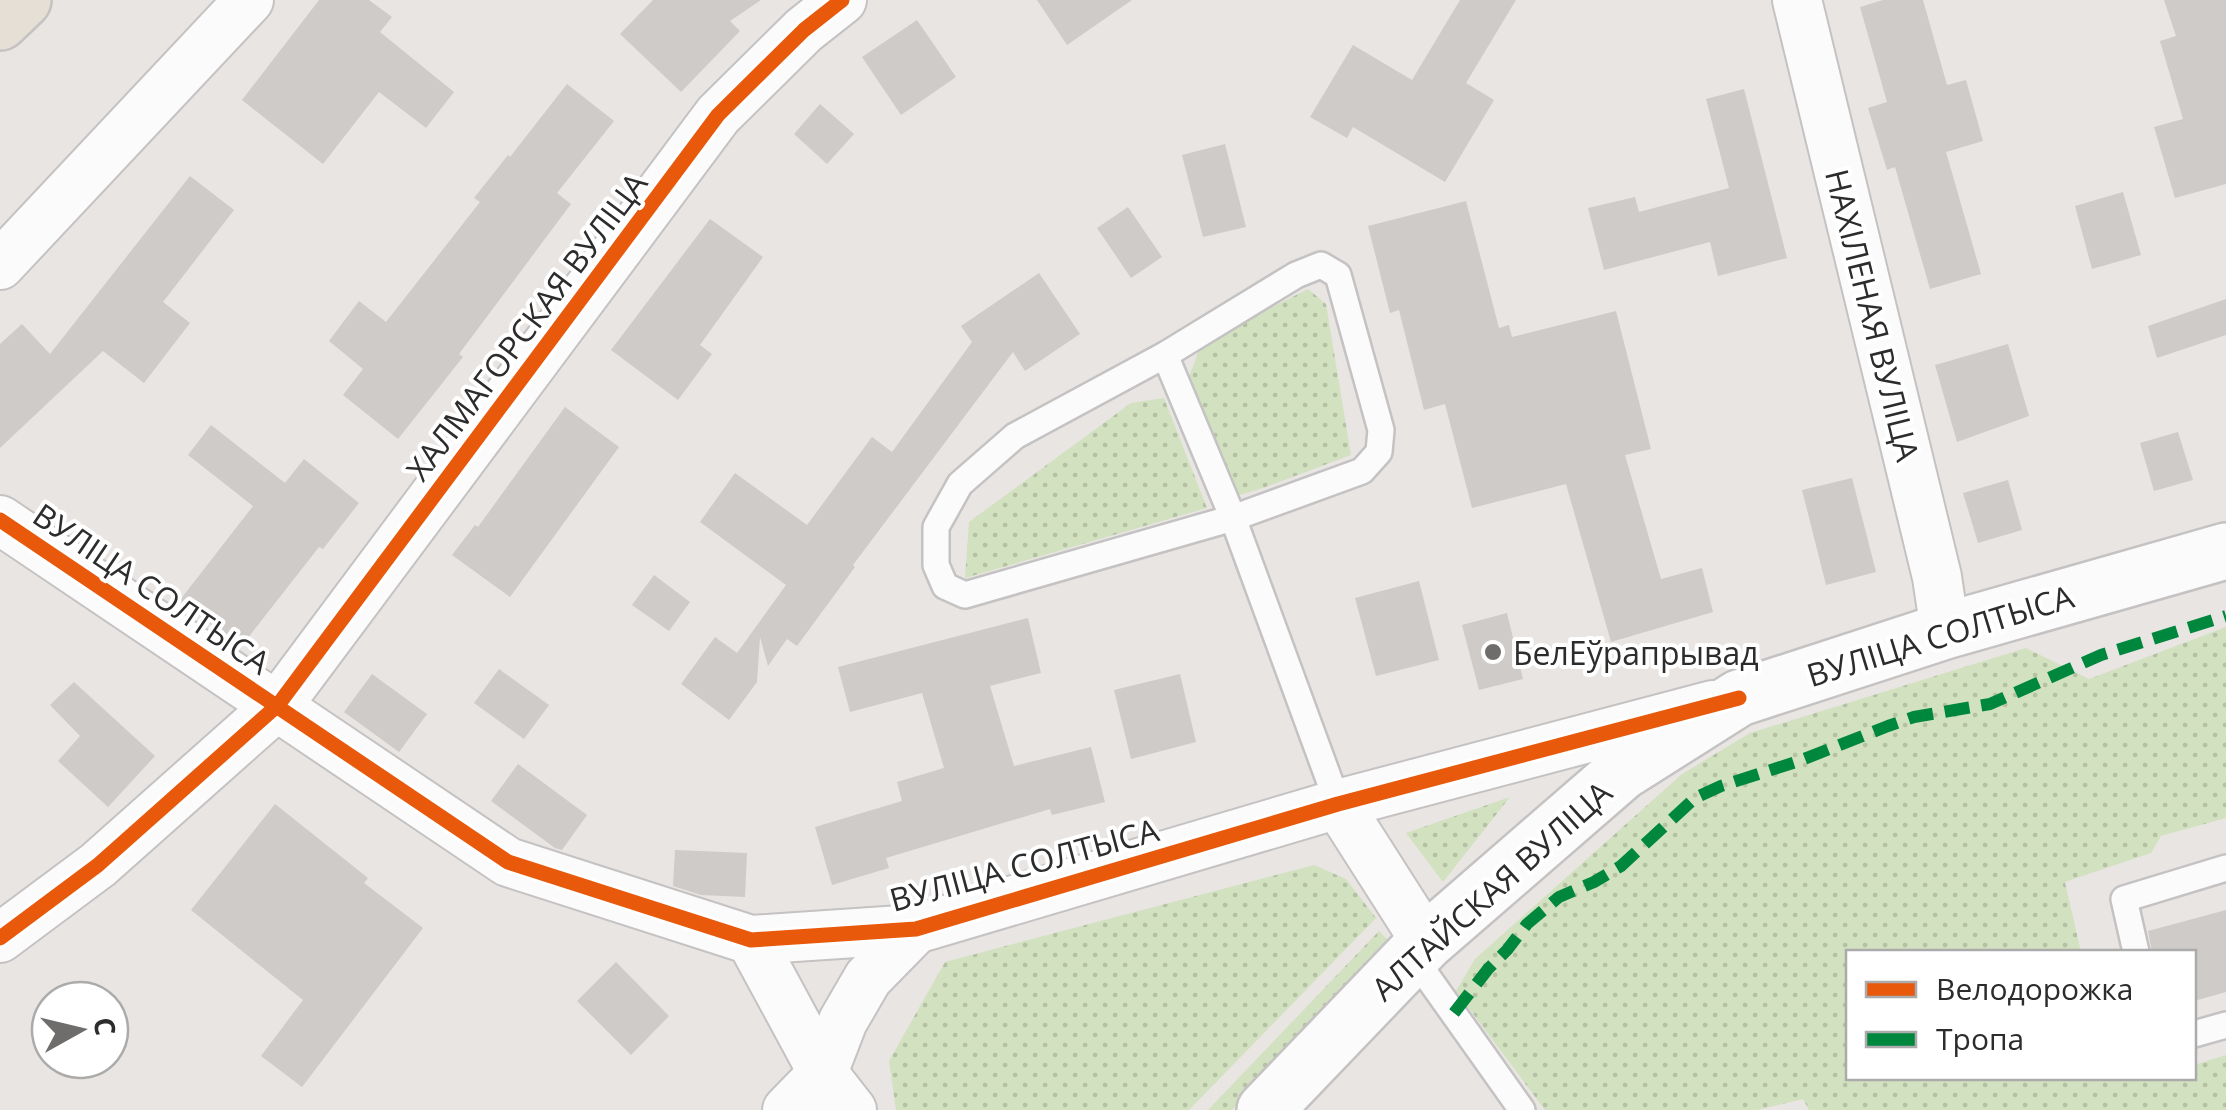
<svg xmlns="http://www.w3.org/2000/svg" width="2226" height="1110" font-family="'Open Sans',sans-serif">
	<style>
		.grass { fill: url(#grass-dots) }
		.building { fill: #cecbc9 }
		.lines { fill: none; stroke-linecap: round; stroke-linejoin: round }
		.lane-casing { stroke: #c4c2c2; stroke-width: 30 }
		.street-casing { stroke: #c4c2c2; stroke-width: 52 }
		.secondary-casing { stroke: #c4c2c2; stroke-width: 60 }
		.primary-casing { stroke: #c5c3c2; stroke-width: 60 }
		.lane { stroke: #fcfbfb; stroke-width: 25 }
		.street { stroke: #fcfbfb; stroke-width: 48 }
		.secondary { stroke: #fcfbfb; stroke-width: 55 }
		.primary { stroke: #e6dfd6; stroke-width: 55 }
		.quiet { stroke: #00873e; stroke-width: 12; stroke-dasharray: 25 12; stroke-linecap: butt }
		.cycleway-casing { stroke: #fff; stroke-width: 21 }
		.cycleway { stroke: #e8590c; stroke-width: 15 }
		.poi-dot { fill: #6e6d6c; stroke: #fff; stroke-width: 4 }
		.labels { text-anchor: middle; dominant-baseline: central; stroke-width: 8; stroke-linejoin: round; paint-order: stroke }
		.street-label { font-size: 32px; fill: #2c2c2c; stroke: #fff }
		.poi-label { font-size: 32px; fill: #2c2c2c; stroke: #fff; text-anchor: start }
	</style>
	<defs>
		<pattern id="grass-dots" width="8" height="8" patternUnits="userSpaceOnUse" patternTransform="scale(2.5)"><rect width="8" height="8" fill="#d2e1bf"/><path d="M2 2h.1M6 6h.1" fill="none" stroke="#b4c1a4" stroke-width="1.8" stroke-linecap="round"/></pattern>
	</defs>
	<rect width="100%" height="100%" fill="#e9e5e2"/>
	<g class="grass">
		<polygon points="1308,289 1326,304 1351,455 1263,488 1236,496 1188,379 1202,343"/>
		<polygon points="1164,398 1207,508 965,578 969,522 1131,403"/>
		<polygon points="2226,627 2226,818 2161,836 2151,853 2065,882 2081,952 1848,952 1848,1078 2143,1078 2145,1080 2155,1078 2194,1078 2194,1065 2226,1055 2226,1110 1809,1110 1803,1099 1757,1110 1545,1110 1456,991 1475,959 1682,774 1750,733 2026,648 2089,679"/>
		<polygon points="1510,797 1443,882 1406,833"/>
		<polygon points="1314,865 1346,879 1376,918 1189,1110 896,1110 889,1061 945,962"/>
		<polygon points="1379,931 1391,943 1232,1110 1208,1110"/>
	</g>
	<g class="building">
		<polygon points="319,0 369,0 392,17 380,32 454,92 426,128 379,92 323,164 242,100"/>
		<polygon points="653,0 761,0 730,21 740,31 681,92 620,34"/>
		<polygon points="1037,0 1132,0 1067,45"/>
		<polygon points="1460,0 1516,0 1466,83 1494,100 1445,182 1353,127 1347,138 1310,117 1353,45 1412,80"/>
		<polygon points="1883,0 1923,0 1947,85 1966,80 1983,141 1946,152 1981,274 1930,289 1895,167 1887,170 1868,108 1887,102 1860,7"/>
		<polygon points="2164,0 2226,0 2226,184 2175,198 2154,127 2183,119 2160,41 2176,36"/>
		<polygon points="917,20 956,77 901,115 862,57"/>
		<polygon points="567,84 614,121 557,193 571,204 459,354 463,357 398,439 343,395 363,369 329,341 359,301 386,322 480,202 474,198 508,155 510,157"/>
		<polygon points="1744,89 1787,258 1718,276 1710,242 1604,270 1588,208 1635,197 1639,212 1729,188 1706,99"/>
		<polygon points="820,104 854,134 827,164 794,134"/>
		<polygon points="1225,144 1246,227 1203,237 1182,155"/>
		<polygon points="190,176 234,210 163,302 190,323 144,383 103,351 0,448 0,344 22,324 50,354"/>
		<polygon points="2123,192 2141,255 2092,269 2075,206"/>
		<polygon points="1466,201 1499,328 1509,325 1512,337 1616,311 1651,449 1625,455 1661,579 1702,568 1713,612 1611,642 1566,484 1472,508 1445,404 1424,410 1399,310 1390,313 1368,226"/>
		<polygon points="1128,207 1162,257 1131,278 1097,228"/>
		<polygon points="710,219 763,257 700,345 712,354 678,400 611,350"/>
		<polygon points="1039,273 1080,334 1025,371 1013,352 853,565 855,567 797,646 787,639 768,666 760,637 757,682 729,720 681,684 715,637 737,653 786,585 700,522 735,473 807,525 872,437 892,452 972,342 961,326"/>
		<polygon points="2226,299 2226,335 2157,358 2148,326"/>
		<polygon points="2008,344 2029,416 1957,442 1935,365"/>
		<polygon points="565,407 619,447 510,597 452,555 475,525 478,527"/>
		<polygon points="211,425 285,483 304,459 359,503 323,549 319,547 240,648 180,600 253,506 188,455"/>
		<polygon points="2178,432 2193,480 2154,491 2140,443"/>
		<polygon points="1852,478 1876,572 1826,585 1802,490"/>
		<polygon points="2008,480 2022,530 1978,543 1963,493"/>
		<polygon points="654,575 690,602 669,631 632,605"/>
		<polygon points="1419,581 1439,660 1376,676 1355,598"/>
		<polygon points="1507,613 1523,679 1479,690 1462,625"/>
		<polygon points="1028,618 1041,673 990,686 1014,766 1091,747 1105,802 1052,815 1050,809 886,858 889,868 832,885 815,827 902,801 897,782 944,768 922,693 850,712 838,667"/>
		<polygon points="499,669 549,705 524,739 474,703"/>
		<polygon points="372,674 427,714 399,752 344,712"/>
		<polygon points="1180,674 1196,742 1131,759 1114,690"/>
		<polygon points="74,682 155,756 108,807 58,761 80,736 50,705"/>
		<polygon points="518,764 587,815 562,850 555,848 491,801"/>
		<polygon points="275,804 368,878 364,883 423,928 302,1087 261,1056 303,1000 191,910"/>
		<polygon points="675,850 747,853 745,897 701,895 673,886"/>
		<polygon points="2226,910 2226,992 2194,1001 2194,952 2152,952 2148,931"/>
		<polygon points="616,962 669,1016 631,1055 577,1001"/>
	</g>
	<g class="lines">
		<defs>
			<g id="lane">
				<polygon points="1321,265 1338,275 1381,430 1379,452 1362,471 1233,518 965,595 945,586 936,565 936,527 960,484 1015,436 1165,355 1296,275"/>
				<polyline points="1165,355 1233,518 1338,804"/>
				<polyline points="2136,952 2124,899 2226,868"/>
				<polyline points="1412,955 1522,1110"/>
				<polyline points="2194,1034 2226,1025"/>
			</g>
			<g id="street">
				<polyline points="1797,0 1937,577 1945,631"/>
				<polyline points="0,265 249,0"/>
				<polyline points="0,520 508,862 751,940 916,929 1338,804 1713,705"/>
				<polyline points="1338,804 1426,942"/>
				<polyline points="0,938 98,865 278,705 718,115 804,30 842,0"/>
				<polyline points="751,940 823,1073 852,1110"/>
				<polyline points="787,1110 823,1073 843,1021 868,978 916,929"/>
			</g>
			<polyline id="secondary" points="1265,1110 1426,942 1622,772 1739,698 1945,631 2226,551"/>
			<polyline id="primary" points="0,22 23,0"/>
		</defs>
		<use href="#lane" class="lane-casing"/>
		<use href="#street" class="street-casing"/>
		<use href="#secondary" class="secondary-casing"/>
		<use href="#primary" class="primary-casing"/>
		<use href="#lane" class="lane"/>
		<use href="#street" class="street"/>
		<use href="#secondary" class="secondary"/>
		<use href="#primary" class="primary"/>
		<polyline class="quiet" points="1454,1013 1488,969 1507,950 1527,924 1559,897 1594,882 1621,866 1695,798 1721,786 1799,761 1888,726 1914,717 1990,704 2101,655 2226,616"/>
		<defs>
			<g id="cycleway">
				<polyline points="0,520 508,862 751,940 916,929 1338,804 1739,698"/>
				<polyline points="0,938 98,865 278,705 718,115 804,30 842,0"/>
			</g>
		</defs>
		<use href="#cycleway" class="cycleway-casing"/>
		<use href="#cycleway" class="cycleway"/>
	</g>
	<circle class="poi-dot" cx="1493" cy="652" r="10"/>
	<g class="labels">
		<g class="street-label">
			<text transform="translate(1873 315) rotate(76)">НАХІЛЕНАЯ ВУЛІЦА</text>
			<text transform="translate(526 326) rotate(-53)">ХАЛМАГОРСКАЯ ВУЛІЦА</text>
			<text transform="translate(152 588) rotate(34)">ВУЛІЦА СОЛТЫСА</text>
			<text transform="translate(1940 635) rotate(-17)">ВУЛІЦА СОЛТЫСА</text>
			<text transform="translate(1024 864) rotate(-15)">ВУЛІЦА СОЛТЫСА</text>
			<text transform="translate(1491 890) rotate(-42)">АЛТАЙСКАЯ ВУЛІЦА</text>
		</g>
		<g class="poi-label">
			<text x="1513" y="652">БелЕўрапрывад</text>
		</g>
	</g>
	<rect x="1846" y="950" width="350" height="130" fill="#ffffff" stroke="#ababab" stroke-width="2.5"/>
	<rect x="1866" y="982" width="50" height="15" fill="#e8590c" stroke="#ababab" stroke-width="2.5"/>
	<text x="1936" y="1000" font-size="30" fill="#2c2c2c">Велодорожка</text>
	<rect x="1866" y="1032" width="50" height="15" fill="#00873e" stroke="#ababab" stroke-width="2.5"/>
	<text x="1936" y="1050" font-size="30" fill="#2c2c2c">Тропа</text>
	<g transform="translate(80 1030) rotate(82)"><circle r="48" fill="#ffffff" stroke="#ababab" stroke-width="2.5"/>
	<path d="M0-8L18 38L0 25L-18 38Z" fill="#6e6d6c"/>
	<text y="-15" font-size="28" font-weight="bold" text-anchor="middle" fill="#2c2c2c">С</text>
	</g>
</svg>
